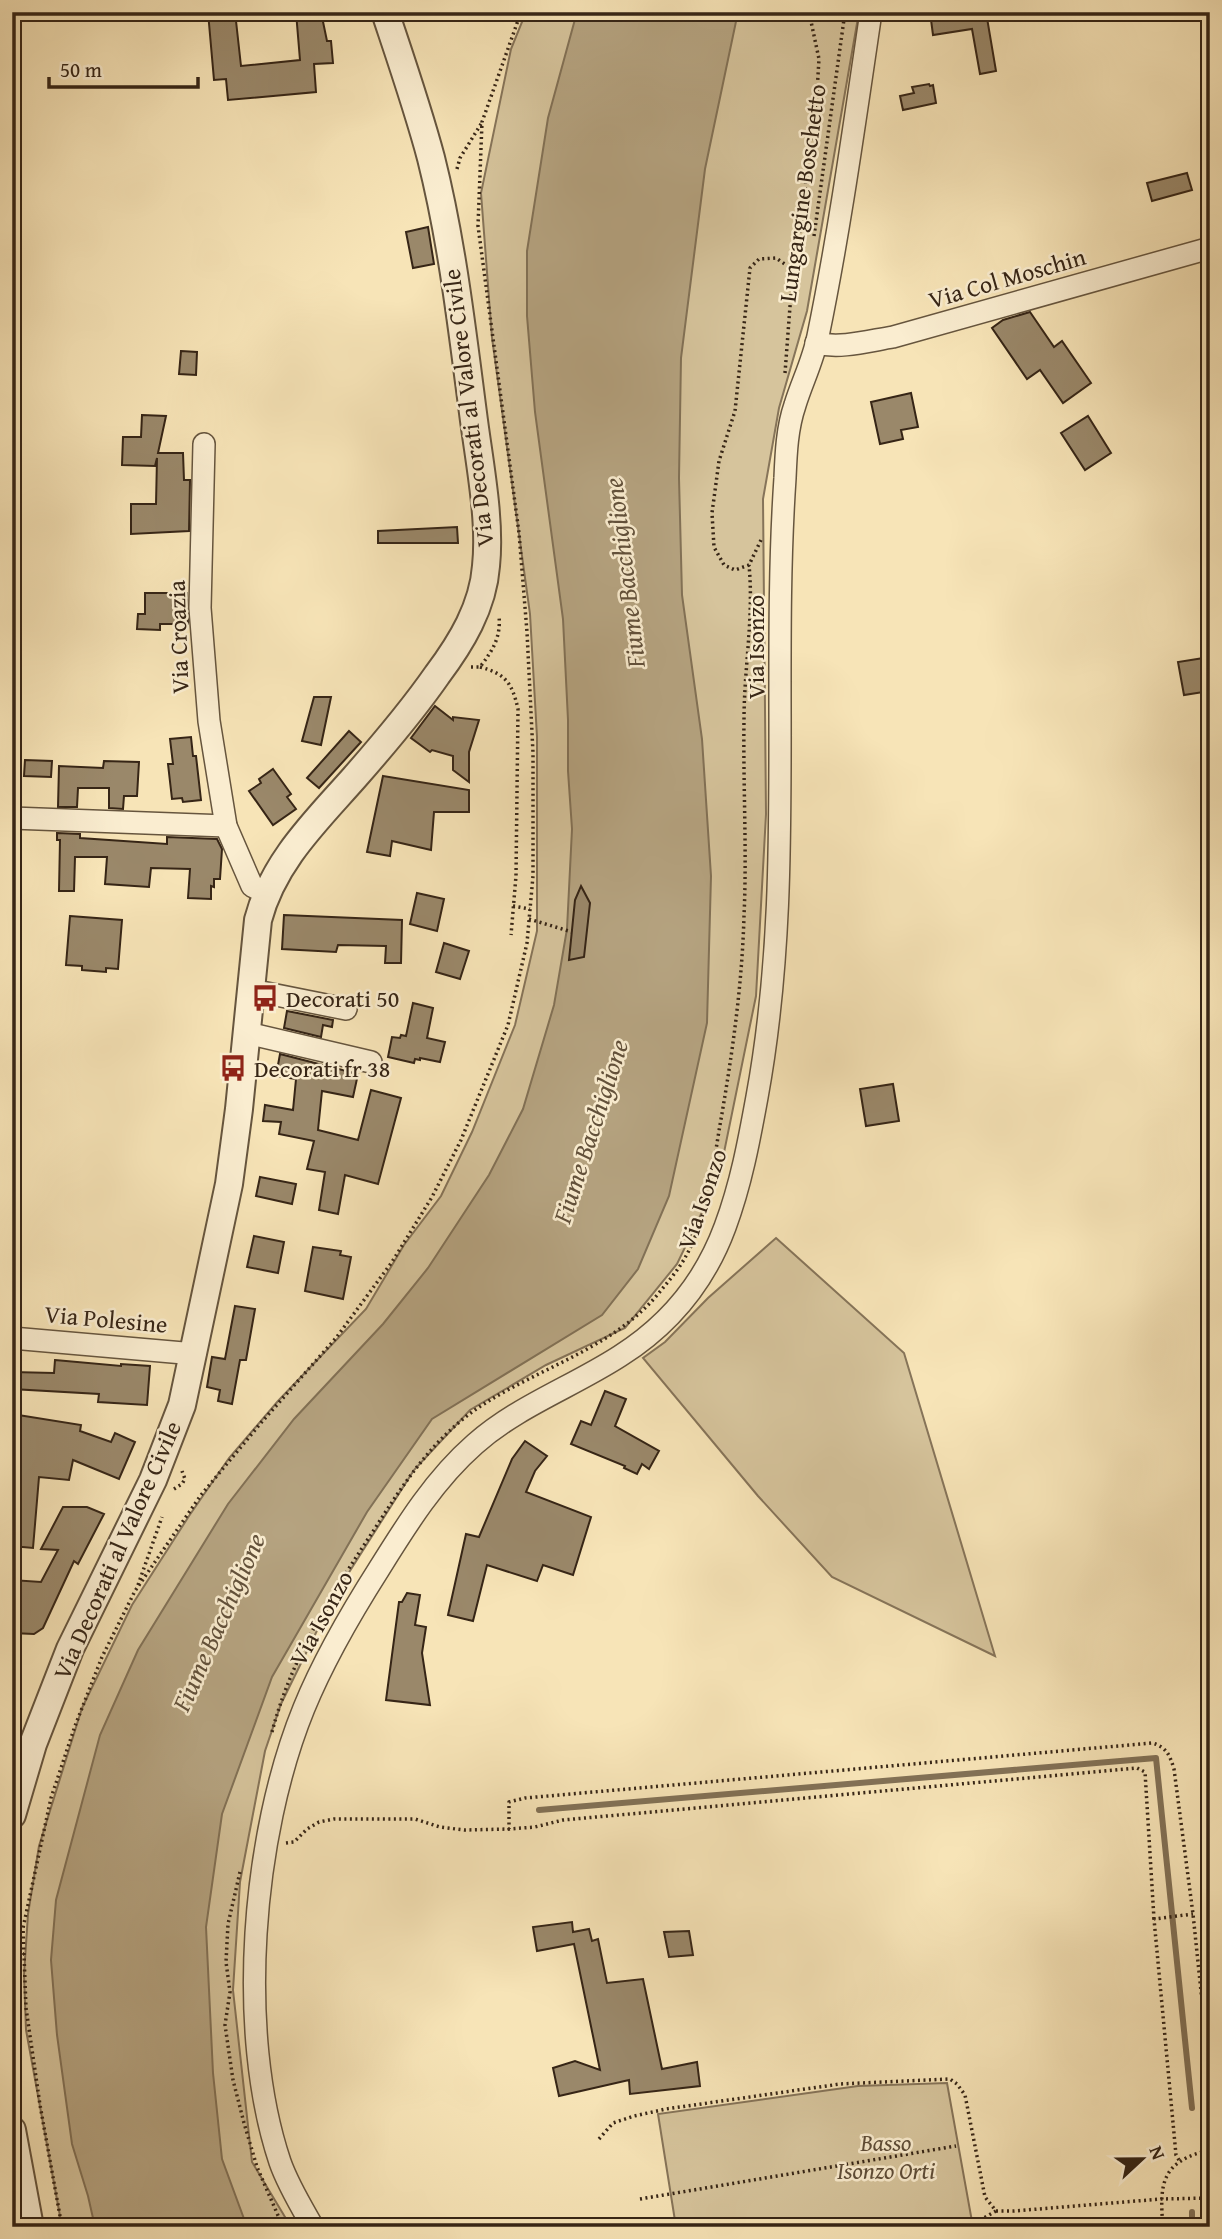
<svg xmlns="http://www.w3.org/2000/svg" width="1222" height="2239" font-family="'Gentium Book Plus',serif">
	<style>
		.green { fill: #d6c49c; stroke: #867459; stroke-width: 2 }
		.water { fill: #b5a380; stroke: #827156; stroke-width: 2 }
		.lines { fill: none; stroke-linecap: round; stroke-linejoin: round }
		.stream { stroke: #827156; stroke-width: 6 }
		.building { fill: #9a886a; stroke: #362516; stroke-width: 2 }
		.minor-casing { stroke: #66553e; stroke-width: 24 }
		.tertiary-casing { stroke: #66553e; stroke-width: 30 }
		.path { stroke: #362516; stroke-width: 3.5; stroke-dasharray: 2 3.5; stroke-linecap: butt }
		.minor { stroke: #faedd0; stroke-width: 21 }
		.tertiary { stroke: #faedd0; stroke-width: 26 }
		.labels { text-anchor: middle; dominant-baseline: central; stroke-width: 5; stroke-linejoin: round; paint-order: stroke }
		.street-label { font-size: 24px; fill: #362516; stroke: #faedd0 }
		.poi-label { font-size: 24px; fill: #362516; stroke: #faedd0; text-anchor: start }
		.park-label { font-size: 24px; font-style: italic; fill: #5e4d38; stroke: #faedd0 }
		.water-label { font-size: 26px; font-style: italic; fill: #62513b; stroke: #faedd0 }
	</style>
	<rect width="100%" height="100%" fill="#f7e4b7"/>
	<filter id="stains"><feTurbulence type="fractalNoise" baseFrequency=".00286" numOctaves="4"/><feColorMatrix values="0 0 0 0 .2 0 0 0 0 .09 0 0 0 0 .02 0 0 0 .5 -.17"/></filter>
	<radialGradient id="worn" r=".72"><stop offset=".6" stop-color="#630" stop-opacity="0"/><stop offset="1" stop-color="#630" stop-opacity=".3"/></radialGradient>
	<g class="green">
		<polygon points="526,12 859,12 807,311 779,408 763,499 766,814 756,996 719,1177 677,1264 625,1328 546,1365 470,1410 414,1470 334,1596 281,1704 265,1751 240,1882 233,1990 252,2162 291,2227 62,2227 26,2030 24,1975 28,1914 39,1846 82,1708 132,1605 189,1516 229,1458 278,1401 366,1309 404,1245 441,1196 472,1132 515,1025 537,931 537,737 530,614 492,338 481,193 511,49"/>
		<polygon points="776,1238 904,1353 995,1656 832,1577 758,1496 643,1358 665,1342 708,1298"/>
		<polygon points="947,2083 973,2227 676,2227 658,2114 858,2086"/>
	</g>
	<polygon class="water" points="577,12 738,12 705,169 681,358 679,478 682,595 702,739 711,876 707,1023 669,1196 638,1269 602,1315 432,1419 367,1512 272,1677 222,1814 206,1927 213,2073 222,2159 247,2227 95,2227 88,2196 72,2144 57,2035 51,1960 56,1900 100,1735 138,1650 228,1504 294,1419 383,1324 428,1268 489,1175 523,1109 554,1005 567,929 572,829 568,771 568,720 563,619 535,412 527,316 527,251 548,118"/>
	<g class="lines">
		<g class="stream">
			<polyline points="539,1810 1156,1758 1192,2108"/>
			<polyline points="1192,2227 1192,2212"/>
		</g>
	</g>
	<g class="building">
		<polygon points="208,12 235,12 241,66 300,60 296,12 321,12 327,41 331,41 333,63 314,64 316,92 228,100 226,79 214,80"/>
		<polygon points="930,12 986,12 996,71 980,74 972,29 933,35"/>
		<polygon points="929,84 930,86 933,85 936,103 903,110 900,96 914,93 912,87"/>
		<polygon points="1187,173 1192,190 1152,201 1147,183"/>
		<polygon points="428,227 434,264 413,268 406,232"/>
		<polygon points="1030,312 1054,347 1062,341 1091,383 1063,403 1040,370 1027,379 992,328 1003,320"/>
		<polygon points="181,351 197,352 196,375 179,374"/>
		<polygon points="911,393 918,427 901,430 903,439 880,444 871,402"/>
		<polygon points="142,415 166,416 158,453 183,453 184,480 190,480 189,531 131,534 131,504 156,504 157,458 155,466 122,465 123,437 141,437"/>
		<polygon points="1088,416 1111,453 1085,470 1061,433"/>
		<polygon points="457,527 458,543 378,543 378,531"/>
		<polygon points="145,593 187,593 188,624 160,624 160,630 137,629 138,614 145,614"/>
		<polygon points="1210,657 1210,691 1184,695 1178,662"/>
		<polygon points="314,697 331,697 321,745 302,741"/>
		<polygon points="435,706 453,720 453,717 479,720 469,752 469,782 453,770 453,756 432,750 430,752 411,738"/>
		<polygon points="349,731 361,742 319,788 307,778"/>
		<polygon points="191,737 193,756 196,756 201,800 183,802 182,798 172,799 168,764 173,764 170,739"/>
		<polygon points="25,760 52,761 51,777 24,776"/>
		<polygon points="104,761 139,762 137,796 124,796 123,809 109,808 109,788 78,788 77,807 58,807 59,766 103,768"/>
		<polygon points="273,769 291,794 287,797 296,809 273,825 249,791 261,783 259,779"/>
		<polygon points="383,776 469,790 469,812 434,812 431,850 392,841 390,856 367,852"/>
		<polygon points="57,833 80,834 80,838 167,844 167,837 217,839 222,849 220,879 214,879 214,887 211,886 211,899 188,898 190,869 151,868 149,887 105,884 107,857 75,857 74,891 59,891 60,840 57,840"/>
		<polygon points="581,886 590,903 584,957 569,960 575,900"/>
		<polygon points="417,893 444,899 437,931 410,924"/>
		<polygon points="284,915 402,920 401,963 385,963 386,946 338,945 336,952 282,949"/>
		<polygon points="70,916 122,920 118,969 106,968 106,972 82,970 82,966 66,965"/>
		<polygon points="444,943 469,951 460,979 436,972"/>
		<polygon points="413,1003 433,1008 427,1038 445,1042 440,1062 420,1058 420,1060 415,1059 414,1063 388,1057 392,1037 400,1038 401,1035 406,1036"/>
		<polygon points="287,1011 333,1020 332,1027 323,1025 321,1037 284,1028"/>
		<polygon points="280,1054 358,1074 353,1097 322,1091 318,1130 358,1140 371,1090 401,1098 378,1184 345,1175 338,1214 319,1210 325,1172 307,1169 314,1141 279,1134 281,1122 263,1121 265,1105 293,1110 296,1079 276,1076"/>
		<polygon points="893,1084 899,1121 866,1126 860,1089"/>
		<polygon points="260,1177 296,1184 292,1204 256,1196"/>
		<polygon points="254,1236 284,1242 278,1273 247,1267"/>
		<polygon points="313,1247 341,1251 340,1255 351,1257 343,1299 305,1291"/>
		<polygon points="235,1306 255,1309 246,1360 240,1360 232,1404 218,1401 220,1390 207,1387 212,1357 225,1359"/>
		<polygon points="55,1360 121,1366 121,1364 150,1366 147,1405 98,1402 99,1394 12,1389 12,1372 54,1373"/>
		<polygon points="605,1391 626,1399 615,1426 659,1451 649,1469 642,1464 637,1474 624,1468 625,1466 571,1444 581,1421 591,1425"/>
		<polygon points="12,1414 81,1425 80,1431 111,1442 115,1433 135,1442 119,1479 73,1460 69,1480 39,1477 33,1548 12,1546"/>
		<polygon points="525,1441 547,1456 535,1471 526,1492 591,1517 573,1575 543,1565 537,1581 487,1565 473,1621 448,1615 466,1534 479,1537 512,1459"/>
		<polygon points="63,1507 87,1507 104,1514 78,1564 74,1561 43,1628 34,1634 12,1633 12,1580 41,1582 58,1550 41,1549"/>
		<polygon points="407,1593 420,1595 415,1625 426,1627 422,1653 430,1705 386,1700 399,1602 402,1602"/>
		<polygon points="572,1922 573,1932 589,1929 592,1941 598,1939 607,1983 643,1979 662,2069 697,2062 700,2086 630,2094 629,2080 559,2096 553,2068 575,2061 600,2070 574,1944 537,1951 533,1927"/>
		<polygon points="689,1931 693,1955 669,1957 664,1932"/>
	</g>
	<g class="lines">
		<defs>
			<g id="minor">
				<path d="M816 343C841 349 868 341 893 337L1210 248"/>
				<polyline points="204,444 200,608 209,721 226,826 252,886 266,893"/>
				<polyline points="12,818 226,826"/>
				<polyline points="251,990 346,1009"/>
				<polyline points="247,1033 371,1062"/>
				<polyline points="12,1338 195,1354"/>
				<path d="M313 2227C301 2206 288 2185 280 2162 236 2031 252 1835 304 1708 324 1659 351 1613 379 1569 407 1524 435 1479 475 1444 518 1406 572 1387 620 1356 669 1325 705 1281 725 1227 741 1184 749 1141 757 1097 795 890 771 685 785 478 786 454 787 428 795 405 802 382 813 361 818 336 840 229 855 120 871 12"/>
			</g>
			<g id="tertiary">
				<path d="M12 1815 33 1744 70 1649 153 1480 182 1405 229 1184 239 1109 258 920C273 862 316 821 354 778 383 745 412 711 437 675 461 643 483 607 486 566 491 519 479 461 473 413 462 329 452 241 431 158 418 109 401 60 385 12"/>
				<polyline points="12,2130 30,2227"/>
			</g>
		</defs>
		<use href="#minor" class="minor-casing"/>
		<use href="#tertiary" class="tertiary-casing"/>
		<g class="path">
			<polyline points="457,169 460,158 481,124"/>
			<polyline points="814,236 845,12"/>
			<polyline points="785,373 792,280 789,267 797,252 817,92 819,59 809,12"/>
			<polyline points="761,540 749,565 735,570 724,565 714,547 712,513 719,461 735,411 750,268 759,259 776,258 789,267"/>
			<path d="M471 667H480C493 650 501 637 499 616"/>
			<path d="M480 667C506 674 512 683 518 709L516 876 511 935"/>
			<polyline points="513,906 530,909"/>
			<polyline points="529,919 572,932"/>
			<polyline points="174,1489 182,1484 185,1479 182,1471"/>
			<polyline points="138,1585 162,1517"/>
			<path d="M272 1732C291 1659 331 1595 372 1533 404 1483 435 1434 487 1402 543 1367 615 1346 658 1294 668 1282 679 1269 686 1256 707 1219 713 1166 720 1125 732 1056 742 987 744 916 747 851 743 785 744 720 744 668 754 617 749 565"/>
			<polyline points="286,1843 294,1842 307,1829 319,1822 334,1819 415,1819 440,1827 464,1830 509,1829"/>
			<polyline points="240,1872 228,1924 226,1962 230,1992 225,2025 233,2080 244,2123 257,2167 283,2227"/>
			<path d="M1154 1919 1145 1772 1137 1768 563 1820 535 1827 509 1829V1802L525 1798 1152 1743C1167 1747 1170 1756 1174 1769L1193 1914 1210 2078"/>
			<polyline points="12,1954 24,1954"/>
			<polyline points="599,2139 613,2123 634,2116 666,2109 840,2084 950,2079 957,2084 965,2095 985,2197 996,2211 1014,2211 1161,2199 1210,2198"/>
			<polyline points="1179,2160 1176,2155 1154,1919 1193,1914"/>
			<polyline points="640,2199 956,2146"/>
			<polyline points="62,2227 40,2105 26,2008 23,1928 51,1798 75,1726 102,1657 135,1591 201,1495 260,1424 336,1338 392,1262 432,1197 461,1140 508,1025 527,943 533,876 533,753 527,632 519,533 478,226 482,122 521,12"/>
			<polyline points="982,2227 982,2219 996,2211"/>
			<path d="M1163 2227C1159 2182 1162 2161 1210 2150"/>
		</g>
		<use href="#minor" class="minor"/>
		<use href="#tertiary" class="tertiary"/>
	</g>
	<defs>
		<symbol id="bus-bare" viewBox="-9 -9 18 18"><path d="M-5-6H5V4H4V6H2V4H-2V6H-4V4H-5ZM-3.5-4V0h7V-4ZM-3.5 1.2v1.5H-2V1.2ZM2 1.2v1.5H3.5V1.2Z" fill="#8f2418" stroke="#faedd0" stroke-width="2.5" paint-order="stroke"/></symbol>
	</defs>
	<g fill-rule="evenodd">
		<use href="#bus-bare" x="246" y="979" width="38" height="38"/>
		<use href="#bus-bare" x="214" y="1049" width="38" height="38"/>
	</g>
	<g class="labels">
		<g class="street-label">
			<text transform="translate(802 193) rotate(-82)">Lungargine Boschetto</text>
			<text transform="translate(1007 278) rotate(-16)">Via Col Moschin</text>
			<text transform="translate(468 408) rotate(-97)">Via Decorati al Valore Civile</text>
			<text transform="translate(178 637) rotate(-92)">Via Croazia</text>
			<text transform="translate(755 647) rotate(-90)">Via Isonzo</text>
			<text transform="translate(702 1199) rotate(-71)">Via Isonzo</text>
			<text transform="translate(106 1319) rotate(5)">Via Polesine</text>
			<text transform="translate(117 1550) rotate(-66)">Via Decorati al Valore Civile</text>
			<text transform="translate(321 1618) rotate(-61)">Via Isonzo</text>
		</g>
		<g class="poi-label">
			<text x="286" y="998">Decorati 50</text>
			<text x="254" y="1068">Decorati fr 38</text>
		</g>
		<g class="park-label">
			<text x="886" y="2142">Basso<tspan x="886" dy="28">Isonzo Orti</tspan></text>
		</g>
		<g class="water-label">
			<text transform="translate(624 573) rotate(-97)">Fiume Bacchiglione</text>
			<text transform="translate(590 1131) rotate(-72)">Fiume Bacchiglione</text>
			<text transform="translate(218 1622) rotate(-66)">Fiume Bacchiglione</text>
		</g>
	</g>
	<rect width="1222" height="2239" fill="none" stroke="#f7e4b7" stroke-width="42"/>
	<rect x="14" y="14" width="1194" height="2211" fill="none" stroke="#362516" stroke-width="3.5"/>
	<rect x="21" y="21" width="1180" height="2197" fill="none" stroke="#362516" stroke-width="2"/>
	<g transform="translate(1142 2159) rotate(68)" stroke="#faedd0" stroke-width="5" paint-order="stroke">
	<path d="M0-5L12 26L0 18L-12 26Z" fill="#362516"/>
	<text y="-10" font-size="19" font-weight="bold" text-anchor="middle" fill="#362516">N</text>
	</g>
	<path d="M49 77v10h149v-10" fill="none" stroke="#362516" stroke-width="3.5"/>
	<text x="60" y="77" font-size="21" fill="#362516" stroke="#faedd0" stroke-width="5" paint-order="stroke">50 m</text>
	<rect width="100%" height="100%" filter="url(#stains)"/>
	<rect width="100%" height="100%" fill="url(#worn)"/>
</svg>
